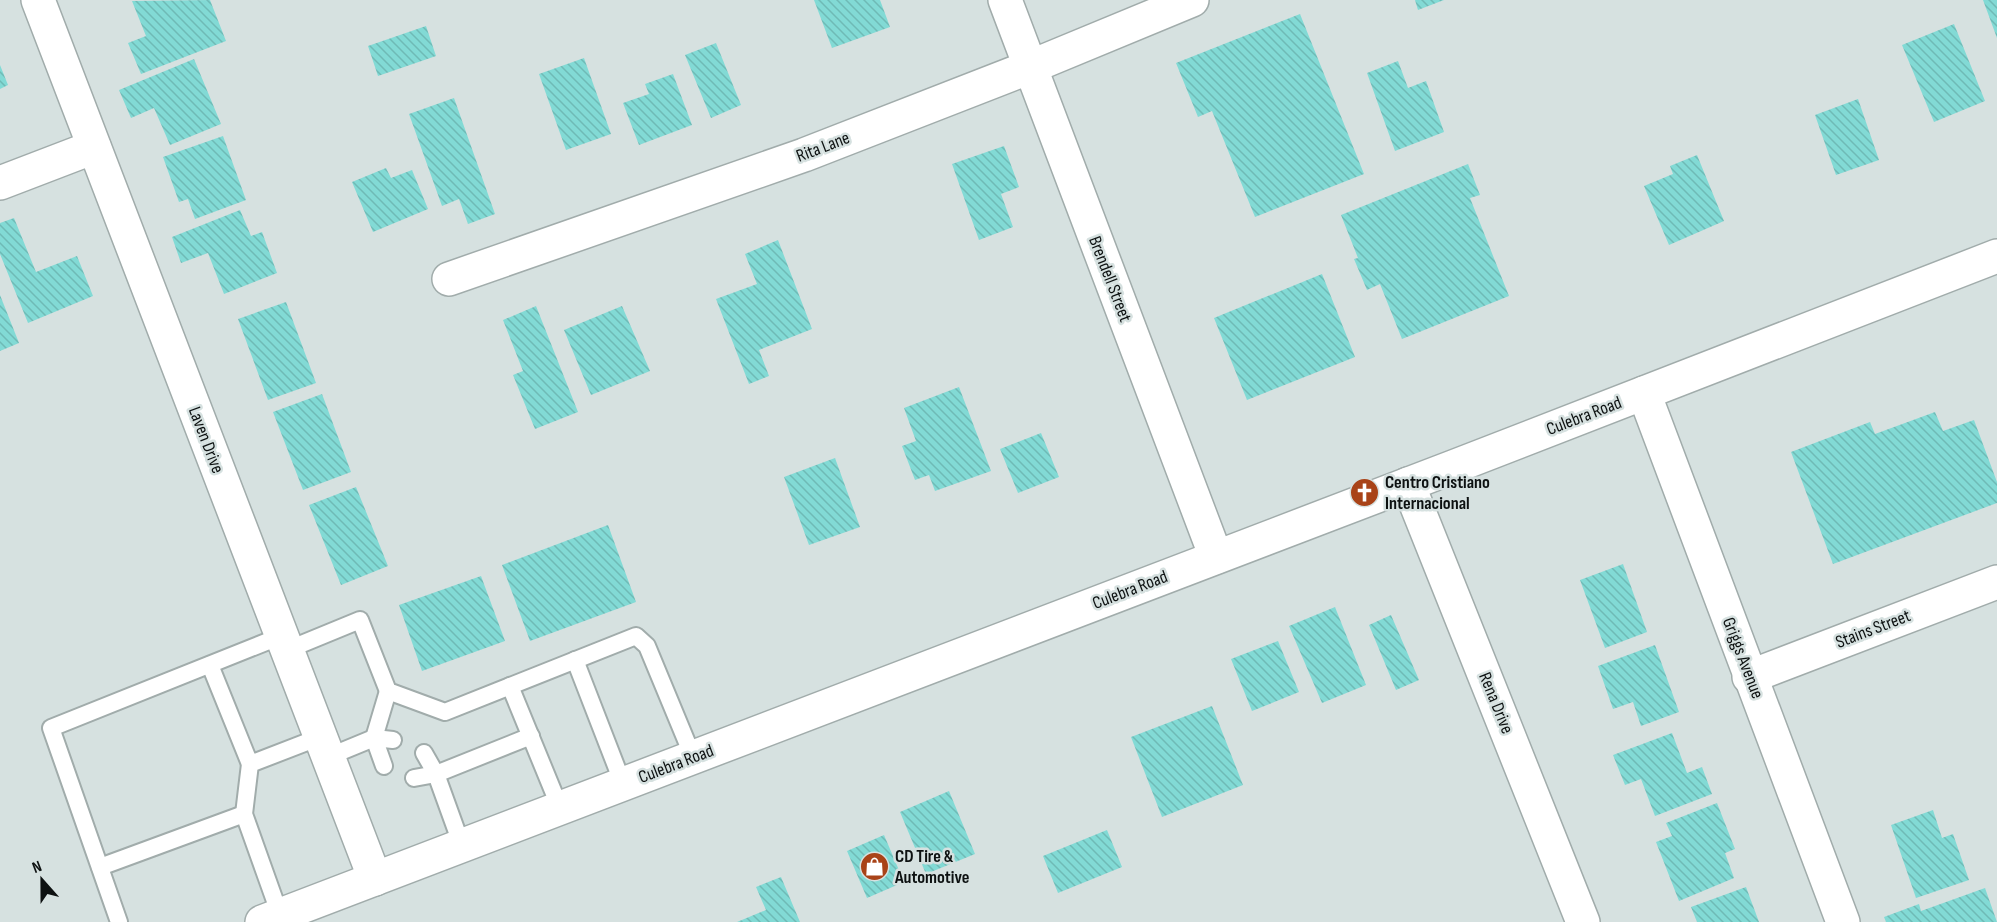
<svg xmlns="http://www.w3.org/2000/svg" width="1997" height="922" font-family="'Sofia Sans Condensed',sans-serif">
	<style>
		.building { fill: url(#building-back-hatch) }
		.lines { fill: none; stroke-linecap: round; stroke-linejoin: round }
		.lane-casing { stroke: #a1acab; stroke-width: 20 }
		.street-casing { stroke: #a1acab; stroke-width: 36 }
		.secondary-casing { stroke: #a1acab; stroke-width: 36 }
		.lane { stroke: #fff; stroke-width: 16 }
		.street { stroke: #fff; stroke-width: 33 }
		.secondary { stroke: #fff; stroke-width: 33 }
		.labels { text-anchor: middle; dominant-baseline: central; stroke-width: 5; stroke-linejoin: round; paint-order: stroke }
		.street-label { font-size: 18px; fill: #0d1111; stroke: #d6e1e0 }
		.poi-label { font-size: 18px; font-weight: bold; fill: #0d1111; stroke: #d6e1e0; text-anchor: start }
	</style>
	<defs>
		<pattern id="building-back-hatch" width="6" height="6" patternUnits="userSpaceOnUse" patternTransform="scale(1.5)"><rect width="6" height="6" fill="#82dad5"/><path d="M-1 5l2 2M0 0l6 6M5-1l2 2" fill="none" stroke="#6fbab6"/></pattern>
	</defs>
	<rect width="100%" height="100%" fill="#d6e1e0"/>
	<g class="building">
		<polygon points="210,0 226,41 141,74 128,43 146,36 132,1"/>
		<polygon points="814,0 880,0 890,27 832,48"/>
		<polygon points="1415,0 1444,0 1418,10"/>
		<polygon points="1983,0 1997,0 1997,38"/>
		<polygon points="1300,14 1364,174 1255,217 1212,111 1198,117 1176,63"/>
		<polygon points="1954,24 1985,101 1934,122 1902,45"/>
		<polygon points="426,26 436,56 378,76 368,46"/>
		<polygon points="716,43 741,105 711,118 685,55"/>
		<polygon points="584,58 611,134 566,150 539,74"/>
		<polygon points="194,59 221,124 170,145 154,108 131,118 119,90"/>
		<polygon points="1398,61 1408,88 1426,81 1444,132 1395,151 1367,73"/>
		<polygon points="0,65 8,85 0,89"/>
		<polygon points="673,74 692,125 639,145 623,103 649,94 645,84"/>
		<polygon points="454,98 495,214 468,224 459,199 442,206 409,114"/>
		<polygon points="1858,99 1879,160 1836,175 1815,115"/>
		<polygon points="223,136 246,200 195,219 188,199 179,202 163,157"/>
		<polygon points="1004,146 1019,187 1001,194 1013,227 979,240 952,164"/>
		<polygon points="1697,155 1724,221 1669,245 1644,186 1673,174 1670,166"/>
		<polygon points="1468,164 1480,195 1470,198 1509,296 1402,339 1380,284 1367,290 1354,259 1358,258 1341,215"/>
		<polygon points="386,168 391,178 412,170 428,209 373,232 352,182"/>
		<polygon points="240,210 251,236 262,232 277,273 224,294 208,253 181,263 172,237"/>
		<polygon points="14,218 36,272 77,256 93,296 28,323 0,254 0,223"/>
		<polygon points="778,240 812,329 759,350 769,376 749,384 716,299 757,284 745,254"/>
		<polygon points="1322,274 1355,357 1247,400 1214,318"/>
		<polygon points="0,295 19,343 0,351"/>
		<polygon points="286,302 316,383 268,400 238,319"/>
		<polygon points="536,306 578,412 535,429 513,375 523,371 503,320"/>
		<polygon points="622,306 650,371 591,395 564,330"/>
		<polygon points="959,387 991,471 935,491 929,475 915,480 902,446 916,441 904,408"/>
		<polygon points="322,394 351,472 303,490 273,412"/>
		<polygon points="1935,412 1943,431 1974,420 1997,482 1997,503 1833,564 1791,452 1870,422 1875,434"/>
		<polygon points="1041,433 1059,477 1018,493 1000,449"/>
		<polygon points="835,458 860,527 809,545 784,477"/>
		<polygon points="356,487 388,566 341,585 309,505"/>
		<polygon points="608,525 636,602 530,641 502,565"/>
		<polygon points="1623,564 1647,632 1605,648 1580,580"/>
		<polygon points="481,576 505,641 422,671 399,605"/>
		<polygon points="1335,607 1366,685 1322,703 1289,626"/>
		<polygon points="1391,615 1419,680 1396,690 1369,625"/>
		<polygon points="1278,641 1299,692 1252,711 1231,659"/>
		<polygon points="1655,645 1679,712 1641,726 1633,702 1613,709 1598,666"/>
		<polygon points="1212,706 1243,785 1162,817 1131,737"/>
		<polygon points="1672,733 1687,773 1702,767 1712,794 1655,816 1641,779 1625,785 1613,755"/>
		<polygon points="949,791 975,854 926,874 900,812"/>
		<polygon points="1717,803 1735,849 1725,853 1734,878 1679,901 1656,842 1672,836 1666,823"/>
		<polygon points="1933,810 1942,838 1953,834 1969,880 1916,898 1891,825"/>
		<polygon points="1107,830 1122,867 1058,893 1043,856"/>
		<polygon points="884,835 904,882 867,898 847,851"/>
		<polygon points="781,877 800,922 737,922 766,910 756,887"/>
		<polygon points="1746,887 1759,922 1697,922 1691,907"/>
		<polygon points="1985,888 1997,922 1886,922 1884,917 1919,904 1921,911"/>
	</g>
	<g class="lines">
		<defs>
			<g id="lane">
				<polyline points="287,650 360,620 388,691 445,712 636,636 647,646 693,757"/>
				<polyline points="575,660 623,784"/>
				<polyline points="210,665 250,764"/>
				<polyline points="510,686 560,808"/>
				<polyline points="424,753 436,774 462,846"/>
				<polyline points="328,757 374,738 393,740"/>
				<polyline points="384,766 374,738 388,691"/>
				<polyline points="414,778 436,774 531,736"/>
				<polyline points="100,867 244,814"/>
				<polyline points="280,915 244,814 250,764 320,737"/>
				<polyline points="119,922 51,728 281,636"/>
			</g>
			<g id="street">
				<polyline points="38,0 375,879"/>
				<polyline points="1005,0 1216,557"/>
				<polyline points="0,183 94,147"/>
				<polyline points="449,279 804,155 1030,67 1192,0"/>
				<polyline points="1644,393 1843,922"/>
				<polyline points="1408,484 1583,922"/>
				<polyline points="1749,677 1997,582"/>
			</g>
			<polyline id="secondary" points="262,922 1453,467 1997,256"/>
		</defs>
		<use href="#lane" class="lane-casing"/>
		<use href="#street" class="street-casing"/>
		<use href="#secondary" class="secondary-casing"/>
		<use href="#lane" class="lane"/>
		<use href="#street" class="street"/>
		<use href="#secondary" class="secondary"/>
	</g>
	<defs>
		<symbol id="church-disc" viewBox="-11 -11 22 22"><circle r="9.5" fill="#a94318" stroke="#d6e1e0"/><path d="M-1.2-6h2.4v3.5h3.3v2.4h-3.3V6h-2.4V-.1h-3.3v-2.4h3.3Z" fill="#fff"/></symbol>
		<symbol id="shop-disc" viewBox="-11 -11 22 22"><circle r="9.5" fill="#a94318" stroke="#d6e1e0"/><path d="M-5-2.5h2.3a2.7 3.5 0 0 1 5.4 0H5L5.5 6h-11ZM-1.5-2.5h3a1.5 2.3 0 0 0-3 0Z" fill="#fff"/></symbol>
	</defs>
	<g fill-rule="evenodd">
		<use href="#church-disc" x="1348" y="476" width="33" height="33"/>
		<use href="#shop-disc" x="858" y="850" width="33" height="33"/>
	</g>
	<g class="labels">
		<g class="street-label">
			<text transform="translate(823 147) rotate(-21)">Rita Lane</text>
			<text transform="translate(1110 279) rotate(69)">Brendell Street</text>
			<text transform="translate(1584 416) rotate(-21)">Culebra Road</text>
			<text transform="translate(206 440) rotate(69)">Laven Drive</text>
			<text transform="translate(1130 590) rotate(-21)">Culebra Road</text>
			<text transform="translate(1873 629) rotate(-21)">Stains Street</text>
			<text transform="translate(1743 658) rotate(69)">Griggs Avenue</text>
			<text transform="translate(1496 703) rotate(68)">Rena Drive</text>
			<text transform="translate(676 764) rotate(-21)">Culebra Road</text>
		</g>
		<g class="poi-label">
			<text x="1385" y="482">Centro Cristiano<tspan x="1385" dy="21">Internacional</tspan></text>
			<text x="895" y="856">CD Tire &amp;<tspan x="895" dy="21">Automotive</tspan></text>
		</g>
	</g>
	<g transform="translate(42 880) rotate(339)" stroke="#d6e1e0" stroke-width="4.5" paint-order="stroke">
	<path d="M0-4.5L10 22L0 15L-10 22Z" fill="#0d1111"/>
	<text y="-9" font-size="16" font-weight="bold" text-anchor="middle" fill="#0d1111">N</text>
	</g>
</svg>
